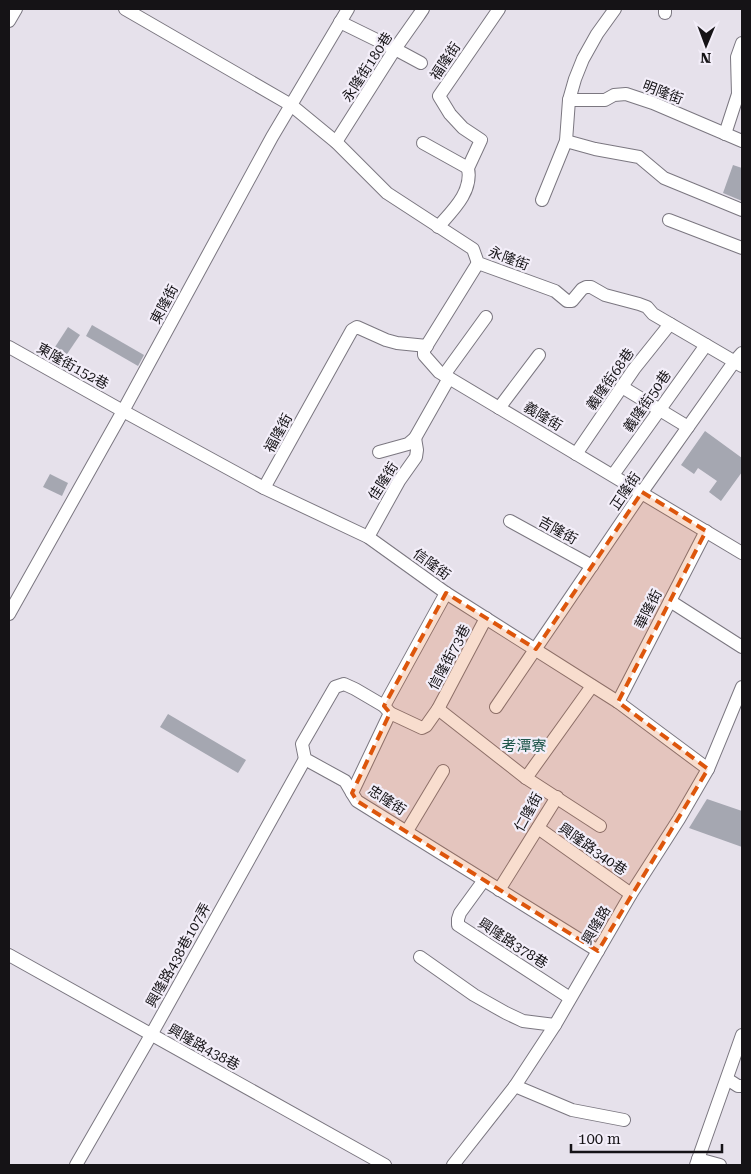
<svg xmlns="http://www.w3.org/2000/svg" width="751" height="1174" font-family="'Roboto Serif','Noto Sans TC',serif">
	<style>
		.building { fill: #a5a7b1 }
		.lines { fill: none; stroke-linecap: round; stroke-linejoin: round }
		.minor-casing { stroke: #7b7780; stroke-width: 14 }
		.minor { stroke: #fff; stroke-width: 12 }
		.marked { fill: #dd560c; fill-opacity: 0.2; stroke: #dd560c; stroke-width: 4; stroke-dasharray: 10 6; stroke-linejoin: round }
		.labels { text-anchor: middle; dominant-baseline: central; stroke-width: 4.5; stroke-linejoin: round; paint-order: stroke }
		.street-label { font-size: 14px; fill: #151316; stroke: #f3eef9 }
		.neighbourhood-label { font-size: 15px; fill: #21574c; stroke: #f3eef9 }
	</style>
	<rect width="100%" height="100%" fill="#e6e1eb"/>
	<g class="building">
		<polygon points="733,165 742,168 742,201 723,193"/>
		<polygon points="92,325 144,355 138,366 86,336"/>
		<polygon points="68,327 80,335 67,354 55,347"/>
		<polygon points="705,431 742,458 742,472 721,501 709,492 717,481 698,468 694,474 681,465"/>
		<polygon points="50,474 68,483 62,496 43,487"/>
		<polygon points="168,714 246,760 238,773 160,727"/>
		<polygon points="707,799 742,811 742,847 689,828"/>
	</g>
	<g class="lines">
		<defs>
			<g id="minor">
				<polyline points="125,9 291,105 336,142 387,193 473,249 478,263 555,291 567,301 572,301 582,289 586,287 591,287 605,295 639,304 647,307 653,314 742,366"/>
				<polyline points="665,9 665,13"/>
				<polyline points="9,21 16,9"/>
				<polyline points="340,22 395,49 421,63"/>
				<polyline points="569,100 605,100 614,95 626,94 653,103 742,141"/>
				<polyline points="725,134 738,94 737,57 742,43"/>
				<polyline points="566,141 595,149 639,157 664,178 742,210"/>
				<polyline points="336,142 395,49 419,15 423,9"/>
				<polyline points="423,143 468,168"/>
				<polyline points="542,200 566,141 569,100 575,79 583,59 597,34 615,9"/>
				<polyline points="669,220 742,248"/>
				<path d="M438 227C452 211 473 192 468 168L481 140 463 128 450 114 439 96 499 9"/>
				<polyline points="478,263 424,350 424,355 439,372 742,553"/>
				<polyline points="9,347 123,411 264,488 368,537 446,593 618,702 708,769"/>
				<polyline points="444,375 486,317"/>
				<polyline points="622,387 688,427"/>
				<polyline points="499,408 539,355"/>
				<polyline points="379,452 408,444 415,438 449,378"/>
				<polyline points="576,454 634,369 670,324"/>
				<polyline points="613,475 706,345"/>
				<polyline points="264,488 352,330 357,327 386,340 397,343 427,346"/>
				<polyline points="510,521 592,566"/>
				<polyline points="368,537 399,481 416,457 417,450 415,438"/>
				<polyline points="446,593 384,706 390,713 352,793 357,801 598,951"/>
				<polyline points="670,601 742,647"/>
				<polyline points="9,614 123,411 272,137 348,9"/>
				<polyline points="618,702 706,531"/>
				<polyline points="496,707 642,492 734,362 742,353"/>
				<polyline points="438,709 526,778 600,826"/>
				<polyline points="390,713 422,728 426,726 438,709 486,618"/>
				<polyline points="526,778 592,686"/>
				<polyline points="352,793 345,781 305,759 302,744 335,687 344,684 355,689 384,706"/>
				<polyline points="538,828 631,894"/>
				<polyline points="407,831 443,771"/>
				<polyline points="484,880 460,913 458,919 458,925 570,998"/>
				<polyline points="499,890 557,797"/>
				<polyline points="9,955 385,1165"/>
				<polyline points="420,957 474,995 506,1013 523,1021 555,1025"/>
				<polyline points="727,1079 738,1086 742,1086"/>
				<polyline points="515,1086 572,1110 624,1120"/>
				<polyline points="698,1159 720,1165"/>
				<polyline points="76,1165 151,1035 305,759"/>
				<polyline points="453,1165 515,1086 555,1025 631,894 679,819 708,769 742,687"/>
				<polyline points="696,1165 742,1035"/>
			</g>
		</defs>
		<use href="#minor" class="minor-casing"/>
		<use href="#minor" class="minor"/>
	</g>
	<path class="marked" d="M642 492 706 531 618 702 708 769 598 951 357 801 352 793 390 713 384 706 446 593 536 649Z"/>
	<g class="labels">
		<g class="street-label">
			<text transform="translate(445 61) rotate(-56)">福隆街</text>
			<text transform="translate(367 67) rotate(-57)">永隆街180巷</text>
			<text transform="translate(663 92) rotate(21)">明隆街</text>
			<text transform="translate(509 258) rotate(21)">永隆街</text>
			<text transform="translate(164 304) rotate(-62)">東隆街</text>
			<text transform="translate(73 366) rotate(29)">東隆街152巷</text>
			<text transform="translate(610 379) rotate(-55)">義隆街68巷</text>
			<text transform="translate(647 401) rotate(-55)">義隆街50巷</text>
			<text transform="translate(543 416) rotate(31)">義隆街</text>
			<text transform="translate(278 433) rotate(-61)">福隆街</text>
			<text transform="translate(383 481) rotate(-58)">佳隆街</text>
			<text transform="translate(625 491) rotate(-56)">正隆街</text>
			<text transform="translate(558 530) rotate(29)">吉隆街</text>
			<text transform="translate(432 564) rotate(36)">信隆街</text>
			<text transform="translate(648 609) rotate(-63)">華隆街</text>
			<text transform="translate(449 657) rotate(-62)">信隆街73巷</text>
			<text transform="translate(387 800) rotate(33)">忠隆街</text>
			<text transform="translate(528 812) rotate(-61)">仁隆街</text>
			<text transform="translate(593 849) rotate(35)">興隆路340巷</text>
			<text transform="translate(596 925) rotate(-60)">興隆路</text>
			<text transform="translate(513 943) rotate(33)">興隆路378巷</text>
			<text transform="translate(178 955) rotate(-61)">興隆路438巷107弄</text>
			<text transform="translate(204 1047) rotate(29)">興隆路438巷</text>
		</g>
		<g class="neighbourhood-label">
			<text x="524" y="746">考潭寮</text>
		</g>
	</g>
	<rect width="751" height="1174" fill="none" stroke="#151316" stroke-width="20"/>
	<g transform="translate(706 45) rotate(181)" stroke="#f3eef9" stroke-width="4" paint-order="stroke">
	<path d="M0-4L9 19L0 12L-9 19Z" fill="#151316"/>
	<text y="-8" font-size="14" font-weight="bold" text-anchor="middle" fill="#151316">N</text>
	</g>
	<path d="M571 1144v8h151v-8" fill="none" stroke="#151316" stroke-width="2.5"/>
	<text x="578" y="1144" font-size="15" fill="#151316" stroke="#f3eef9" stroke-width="4" paint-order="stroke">100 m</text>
</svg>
